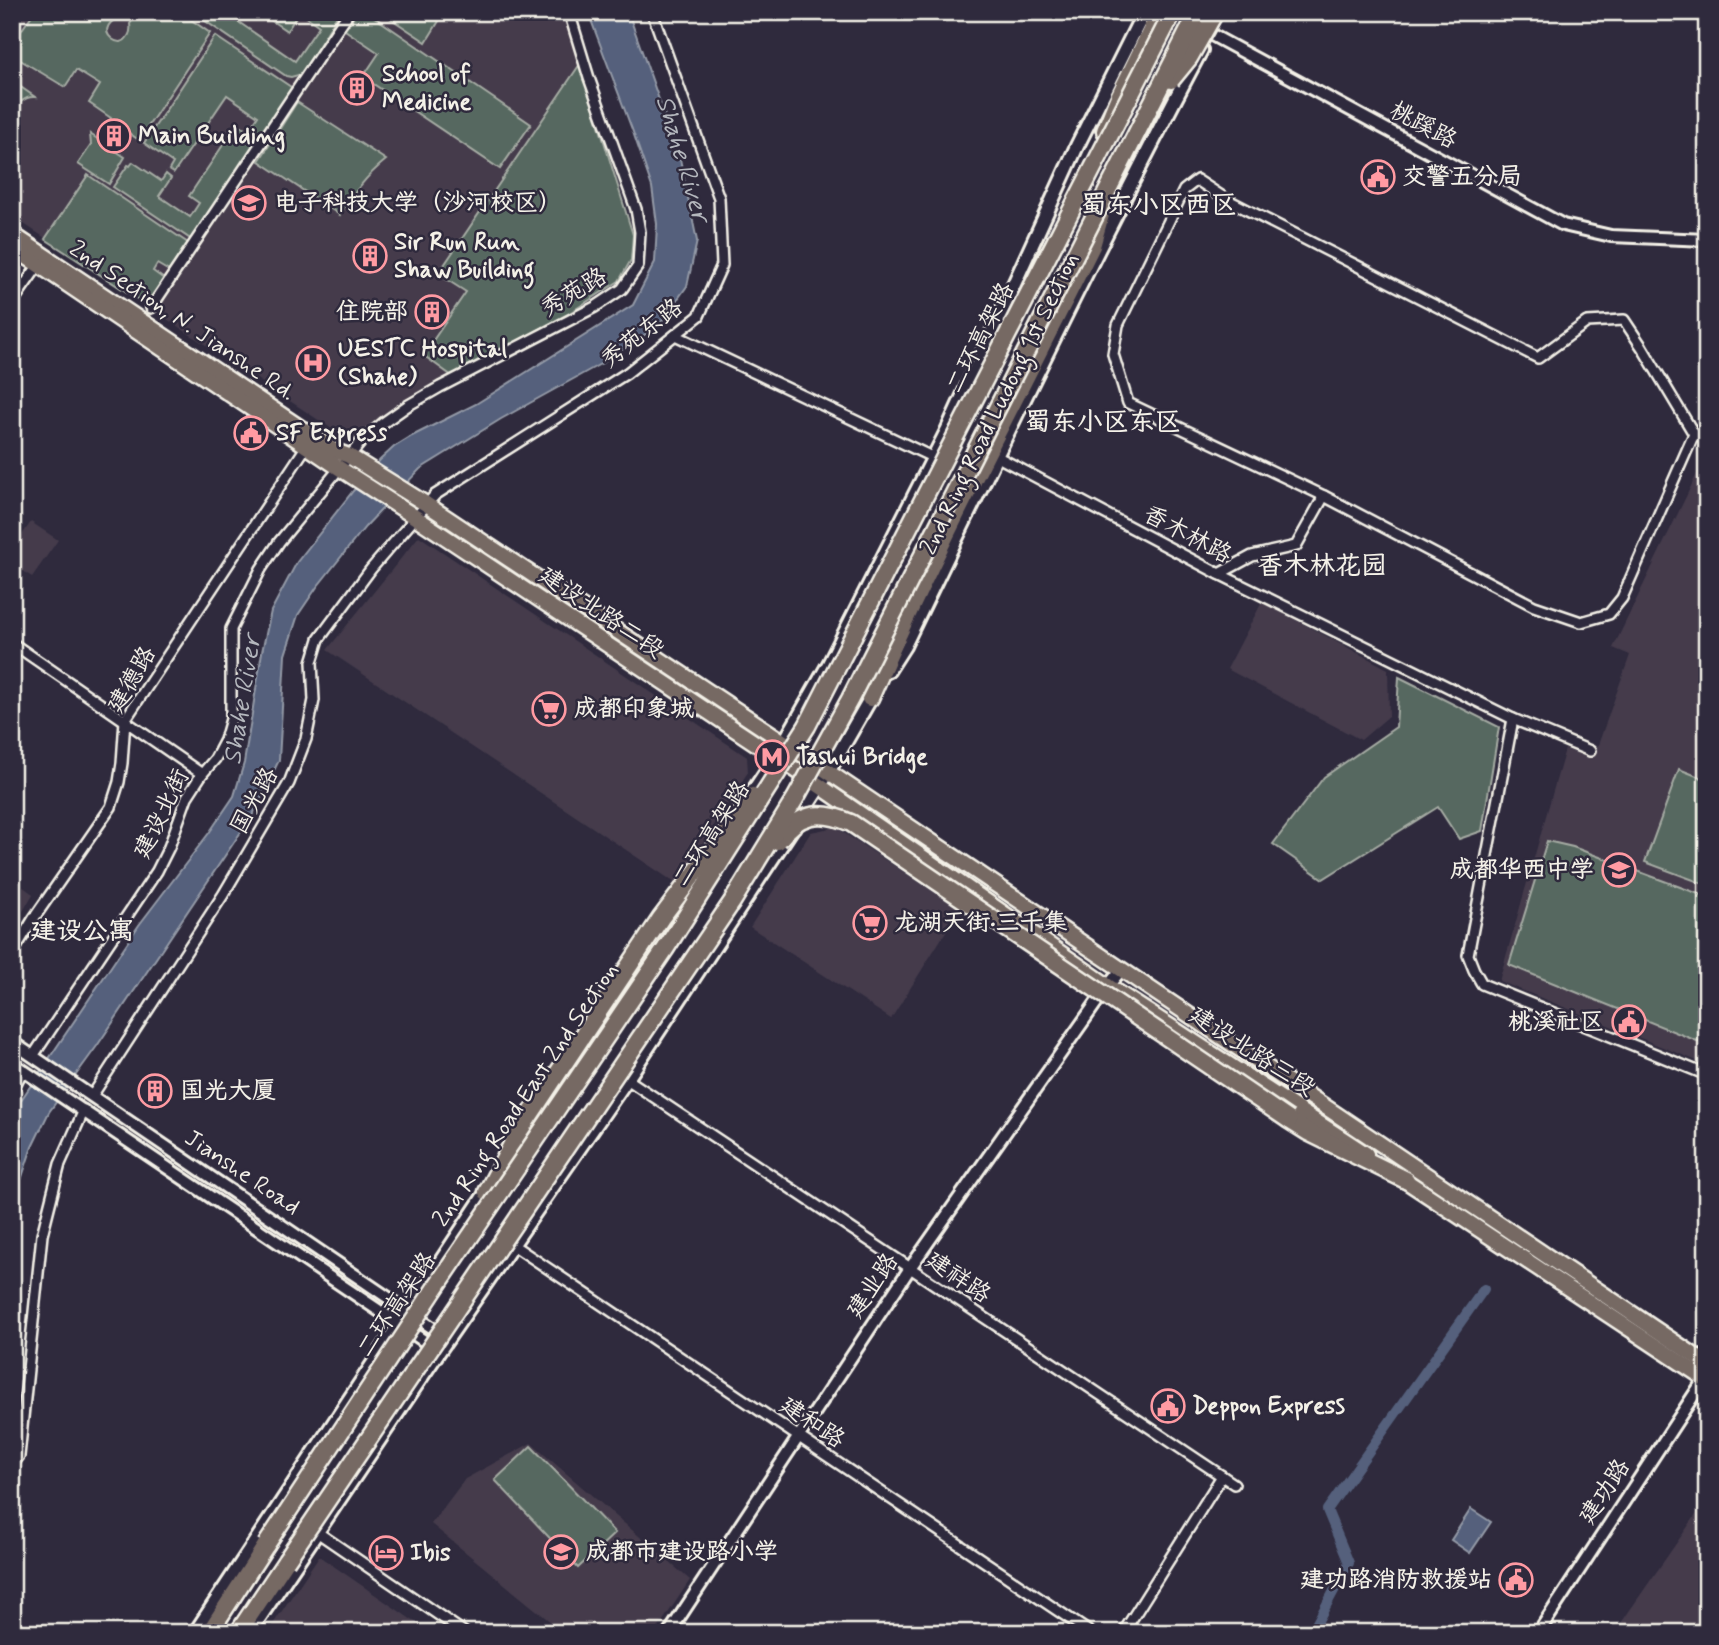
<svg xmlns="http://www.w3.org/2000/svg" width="1719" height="1645" font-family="Mynerve,'LXGW WenKai TC',sans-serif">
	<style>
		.built { fill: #443b4b }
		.green { fill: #576860; stroke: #a6aca4; stroke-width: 2 }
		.water { fill: #54607c; stroke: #949aa7; stroke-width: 2 }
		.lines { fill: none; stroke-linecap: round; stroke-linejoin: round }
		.canal { stroke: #54607c; stroke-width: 10 }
		.minor-casing { stroke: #f4f1e8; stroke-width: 14 }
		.tertiary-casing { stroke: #f4f1e8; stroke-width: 16 }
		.secondary-casing { stroke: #f4f1e8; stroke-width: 18 }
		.primary-casing { stroke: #f4f1e8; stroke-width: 19 }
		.trunk-casing { stroke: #f4f1e8; stroke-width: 21 }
		.minor { stroke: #2f2a3d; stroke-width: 9 }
		.tertiary { stroke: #2f2a3d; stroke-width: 10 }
		.secondary { stroke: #2f2a3d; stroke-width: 12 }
		.primary { stroke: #766964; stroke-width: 14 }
		.trunk { stroke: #766964; stroke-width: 16 }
		.trunk-bridge-casing { stroke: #f4f1e8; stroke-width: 21; stroke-linecap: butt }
		.trunk-bridge { stroke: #766964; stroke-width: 16 }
		.labels { text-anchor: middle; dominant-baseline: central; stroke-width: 5; stroke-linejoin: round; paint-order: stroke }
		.poi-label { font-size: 24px; font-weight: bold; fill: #f4f1e8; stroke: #2f2a3d; text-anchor: start }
		.street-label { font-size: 24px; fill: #f4f1e8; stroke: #2f2a3d }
		.water-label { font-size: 26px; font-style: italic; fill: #b4b7bd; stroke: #2f2a3d }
		.neighbourhood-label { font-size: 26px; font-weight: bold; fill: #f4f1e8; stroke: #2f2a3d }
	</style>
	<rect width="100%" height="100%" fill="#2f2a3d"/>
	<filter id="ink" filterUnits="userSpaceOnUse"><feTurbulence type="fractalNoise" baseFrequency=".0143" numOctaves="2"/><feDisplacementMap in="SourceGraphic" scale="14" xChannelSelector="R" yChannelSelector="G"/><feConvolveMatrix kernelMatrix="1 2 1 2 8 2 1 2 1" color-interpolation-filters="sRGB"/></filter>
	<g filter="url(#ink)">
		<g class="built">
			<polygon points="12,12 565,12 580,64 438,273 466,292 423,355 452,376 405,403 350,441 12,216"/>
			<polygon points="1707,453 1707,1065 1499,981 1565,749 1593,759 1630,655 1613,648"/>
			<polygon points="31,522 58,540 32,577 12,564 12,549"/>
			<polygon points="419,536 747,757 748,772 677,884 327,650"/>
			<polygon points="1262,602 1388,669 1389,716 1361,740 1227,669"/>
			<polygon points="835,827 960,909 891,1019 750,927 811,832"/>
			<polygon points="12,879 33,894 12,930"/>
			<polygon points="531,1443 690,1580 655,1633 555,1633 557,1627 431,1524 465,1479"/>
			<polygon points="1707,1499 1707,1633 1614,1633"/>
			<polygon points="319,1556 431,1633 267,1633"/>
		</g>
		<g class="green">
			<path d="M34 12H125L121 18C111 19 101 30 112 39 124 48 132 34 130 24L138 12H180L210 33 139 140 110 120 111 118 89 103 100 85 76 70 65 87 12 55V44Z"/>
			<polygon points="192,12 224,12 295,61 319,26 300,12 336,12 337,16 302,74 291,77 286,76"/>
			<polygon points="273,12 299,12 287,31 269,19"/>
			<polygon points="357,12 367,12 531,124 500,169 363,77 379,53 345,30"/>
			<polygon points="381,12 427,12 439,21 426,42"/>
			<polygon points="215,36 294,89 192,240 113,187 128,165 130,166 133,162 161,181 166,174 171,178 159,196 190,217 199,203 189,196 237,124 248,131 258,116 227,95 174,173 169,170 173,163 144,143"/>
			<polygon points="580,64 633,235 631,260 619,281 568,314 452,376 423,355 466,292 438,274"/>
			<path d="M12 81 35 97C23 96 18 105 12 114Z"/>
			<path d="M297 102 386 160C366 176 353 194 340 215L259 161Z"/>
			<polygon points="90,134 125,157 109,184 78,164 91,145"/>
			<polygon points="88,175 188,243 169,271 157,264 153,271 164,279 147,305 45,239"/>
			<polygon points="1399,677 1499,727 1482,831 1459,839 1438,807 1323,879 1273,844 1324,777 1396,727"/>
			<polygon points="1679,769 1707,780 1707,885 1645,862"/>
			<polygon points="1547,841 1573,847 1707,897 1707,1045 1509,965"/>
			<polygon points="531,1446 615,1533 578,1568 495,1480"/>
		</g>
		<g class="water">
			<polygon points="588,12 628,12 680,159 697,241 687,286 659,325 604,362 501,419 420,469 365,527 317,587 298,615 285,655 279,760 255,811 97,1046 49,1112 32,1147 18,1189 12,1214 12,1117 17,1106 139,925 209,833 234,796 244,763 262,652 271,611 297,562 353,491 380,460 394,447 412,436 476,404 633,305 655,262 657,224 652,187 633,132"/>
			<polygon points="1471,1509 1491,1522 1470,1553 1451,1540"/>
		</g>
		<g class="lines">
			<polyline class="canal" points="1314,1628 1349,1563 1327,1510 1484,1289"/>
			<defs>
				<g id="minor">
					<polygon points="1197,180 1226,199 1538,358 1587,322 1624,320 1642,347 1694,434 1622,598 1609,614 1581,622 1534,606 1324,496 1128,403 1113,354 1118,325 1184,190"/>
					<polyline points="12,303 40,263"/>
					<polyline points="151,308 349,12"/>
					<polyline points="675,335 934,458"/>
					<polyline points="1694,434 1707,440"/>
					<polyline points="996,456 1219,574 1513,719 1590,751"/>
					<polyline points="1219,574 1252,556 1296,546 1324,496"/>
					<polyline points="12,643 202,774"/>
					<polyline points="1513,719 1468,955 1474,970 1482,984 1707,1075"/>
					<polyline points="12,954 34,918 111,807 119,782 122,763 125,720 308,444"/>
					<polyline points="33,1056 157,871 169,847 187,797 202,774 215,759 225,740 231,719 231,629 261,569 279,542 361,442 383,423 407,406 440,387 595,307 622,289 638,266 640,232 636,209 589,78 569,12"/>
					<polyline points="627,1079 1234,1484"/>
					<polyline points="12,1091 23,1070"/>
					<polyline points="92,1096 223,895 289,783 306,739 314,700 312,662 319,639 371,569 435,495 627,373 699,316 722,265 719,198 652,12"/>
					<polyline points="513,1245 1091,1633"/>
					<polyline points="12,1465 19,1456 42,1235 60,1164 84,1110"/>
					<polyline points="317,1532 465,1633"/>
					<polyline points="1123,1633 1222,1476"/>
					<polyline points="1305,1633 1307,1628 1315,1633"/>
				</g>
				<g id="tertiary">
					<polyline points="1210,34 1563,225 1611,236 1707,240"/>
					<polyline points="12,1042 446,1337"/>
					<polyline points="12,1063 436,1349"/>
					<polyline points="669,1633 910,1268 1108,986 1121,970"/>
					<polyline points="1538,1633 1707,1375"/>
				</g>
				<g id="secondary">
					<path d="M888 671 904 646C1001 446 1097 246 1201 50"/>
					<polyline points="746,802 776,757 829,664 947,431 1077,146 1144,12"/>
					<polyline points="195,1633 492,1184"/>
					<polyline points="249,1633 439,1351 627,1079 820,786 874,692"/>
				</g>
				<g id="primary">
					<polyline points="12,234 335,451 349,456 426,504 784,742 1707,1364"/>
					<polyline points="12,247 339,468 415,517 820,786 1108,986 1366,1154"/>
					<polyline points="1397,1175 1707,1380"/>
				</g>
				<g id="trunk">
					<polyline points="1105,131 1118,99 1160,12"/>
					<path d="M870 698C937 544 1018 396 1092 246L1102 211"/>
					<polyline points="1289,1120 1308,1132 1406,1180"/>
					<polyline points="487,1192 518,1133"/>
					<polyline points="209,1633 266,1545"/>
					<polyline points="238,1633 286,1561"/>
				</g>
			</defs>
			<use href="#minor" class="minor-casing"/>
			<use href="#tertiary" class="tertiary-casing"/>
			<use href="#secondary" class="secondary-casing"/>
			<use href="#primary" class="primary-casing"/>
			<use href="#trunk" class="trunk-casing"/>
			<use href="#minor" class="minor"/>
			<use href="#tertiary" class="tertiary"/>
			<use href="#secondary" class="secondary"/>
			<use href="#primary" class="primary"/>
			<use href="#trunk" class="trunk"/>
			<defs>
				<g id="trunk-bridge">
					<polyline points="1171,80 1189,58 1215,12"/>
					<path d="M778 841C799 813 819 809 851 823L1289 1120"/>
					<polyline points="518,1133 661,918 753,796"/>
					<polyline points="266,1545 436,1287 666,948 807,726 1173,12"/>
					<polyline points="286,1561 732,902 795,799 850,699 1198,12"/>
				</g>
			</defs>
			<use href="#trunk-bridge" class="trunk-bridge-casing"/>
			<use href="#trunk-bridge" class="trunk-bridge"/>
		</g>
	</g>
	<defs>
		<symbol id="building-ring" viewBox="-11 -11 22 22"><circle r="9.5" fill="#2f2a3d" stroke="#ff9aa2" stroke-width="1.5"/><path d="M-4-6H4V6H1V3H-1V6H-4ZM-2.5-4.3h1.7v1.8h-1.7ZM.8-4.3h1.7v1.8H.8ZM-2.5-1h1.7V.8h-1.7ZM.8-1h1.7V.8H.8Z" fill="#ff9aa2"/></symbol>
		<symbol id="civic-ring" viewBox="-11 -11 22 22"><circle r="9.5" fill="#2f2a3d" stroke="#ff9aa2" stroke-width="1.5"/><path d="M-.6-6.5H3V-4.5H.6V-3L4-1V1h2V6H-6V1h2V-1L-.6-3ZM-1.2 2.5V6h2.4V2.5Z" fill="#ff9aa2"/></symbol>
		<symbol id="university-ring" viewBox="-11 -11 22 22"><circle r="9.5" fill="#2f2a3d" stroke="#ff9aa2" stroke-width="1.5"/><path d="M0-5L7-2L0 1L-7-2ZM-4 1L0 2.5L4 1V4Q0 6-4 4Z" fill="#ff9aa2"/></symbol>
		<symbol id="hospital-ring" viewBox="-11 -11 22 22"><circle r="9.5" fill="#2f2a3d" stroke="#ff9aa2" stroke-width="1.5"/><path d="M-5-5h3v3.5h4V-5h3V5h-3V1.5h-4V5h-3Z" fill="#ff9aa2"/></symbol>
		<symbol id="supermarket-ring" viewBox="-11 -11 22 22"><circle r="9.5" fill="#2f2a3d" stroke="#ff9aa2" stroke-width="1.5"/><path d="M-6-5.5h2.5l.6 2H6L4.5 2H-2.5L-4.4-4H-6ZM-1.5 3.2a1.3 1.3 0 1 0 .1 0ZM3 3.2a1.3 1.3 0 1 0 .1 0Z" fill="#ff9aa2"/></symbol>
		<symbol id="metro-ring" viewBox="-11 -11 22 22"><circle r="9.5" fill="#2f2a3d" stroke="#ff9aa2" stroke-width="1.5"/><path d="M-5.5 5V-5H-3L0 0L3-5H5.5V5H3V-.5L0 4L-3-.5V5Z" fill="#ff9aa2"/></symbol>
		<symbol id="school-ring" viewBox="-11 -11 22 22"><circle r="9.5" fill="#2f2a3d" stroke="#ff9aa2" stroke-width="1.5"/><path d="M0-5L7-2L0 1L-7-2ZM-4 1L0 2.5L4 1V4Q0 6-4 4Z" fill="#ff9aa2"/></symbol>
		<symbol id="hotel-ring" viewBox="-11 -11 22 22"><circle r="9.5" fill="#2f2a3d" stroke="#ff9aa2" stroke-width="1.5"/><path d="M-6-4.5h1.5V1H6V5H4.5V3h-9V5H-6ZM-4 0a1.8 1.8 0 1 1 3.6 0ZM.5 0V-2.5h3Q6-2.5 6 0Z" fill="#ff9aa2"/></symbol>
	</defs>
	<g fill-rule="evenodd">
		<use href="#building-ring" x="338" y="69" width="38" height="38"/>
		<use href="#building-ring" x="95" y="117" width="38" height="38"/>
		<use href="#civic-ring" x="1359" y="158" width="38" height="38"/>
		<use href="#university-ring" x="230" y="184" width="38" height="38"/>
		<use href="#building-ring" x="351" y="237" width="38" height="38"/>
		<use href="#building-ring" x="413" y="293" width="38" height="38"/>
		<use href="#hospital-ring" x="294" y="344" width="38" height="38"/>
		<use href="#civic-ring" x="232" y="414" width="38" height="38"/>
		<use href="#supermarket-ring" x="530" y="690" width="38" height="38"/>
		<use href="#metro-ring" x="753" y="738" width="38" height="38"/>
		<use href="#school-ring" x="1600" y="851" width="38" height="38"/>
		<use href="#supermarket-ring" x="851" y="904" width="38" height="38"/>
		<use href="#civic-ring" x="1610" y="1003" width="38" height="38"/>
		<use href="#building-ring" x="136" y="1072" width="38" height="38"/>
		<use href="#civic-ring" x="1149" y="1387" width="38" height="38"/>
		<use href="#school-ring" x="542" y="1533" width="38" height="38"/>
		<use href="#hotel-ring" x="367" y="1534" width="38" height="38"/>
		<use href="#civic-ring" x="1497" y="1561" width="38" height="38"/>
	</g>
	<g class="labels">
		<g class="poi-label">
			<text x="382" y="74">School of<tspan x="382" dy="28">Medicine</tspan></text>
			<text x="138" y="136">Main Building</text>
			<text x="1402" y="177">交警五分局</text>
			<text x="274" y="203">电子科技大学（沙河校区）</text>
			<text x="394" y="242">Sir Run Run<tspan x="394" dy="28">Shaw Building</tspan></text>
			<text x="408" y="312" text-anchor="end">住院部</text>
			<text x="338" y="349">UESTC Hospital<tspan x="338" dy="28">(Shahe)</tspan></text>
			<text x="276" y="433">SF Express</text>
			<text x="574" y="709">成都印象城</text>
			<text x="796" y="757">Tashui Bridge</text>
			<text x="1594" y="870" text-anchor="end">成都华西中学</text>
			<text x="894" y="923">龙湖天街·三千集</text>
			<text x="1604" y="1022" text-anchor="end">桃溪社区</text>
			<text x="180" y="1091">国光大厦</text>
			<text x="1192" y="1406">Deppon Express</text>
			<text x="586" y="1552">成都市建设路小学</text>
			<text x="410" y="1553">Ibis</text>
			<text x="1492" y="1580" text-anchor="end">建功路消防救援站</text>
		</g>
		<g class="street-label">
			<text transform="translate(1423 126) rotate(28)">桃蹊路</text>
			<text transform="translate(574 293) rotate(-31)">秀苑路</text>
			<text transform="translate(182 321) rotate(34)">2nd Section, N. Jianshe Rd.</text>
			<text transform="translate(642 334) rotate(-38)">秀苑东路</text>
			<text transform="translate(981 338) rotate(-63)">二环高架路</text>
			<text transform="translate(1000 404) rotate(-64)">2nd Ring Road Ludong 1st Section</text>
			<text transform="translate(1187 535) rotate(28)">香木林路</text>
			<text transform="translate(601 613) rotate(34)">建设北路二段</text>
			<text transform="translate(132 680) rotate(-60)">建德路</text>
			<text transform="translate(255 801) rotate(-61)">国光路</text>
			<text transform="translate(162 814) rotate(-64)">建设北街</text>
			<text transform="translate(712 834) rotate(-57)">二环高架路</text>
			<text transform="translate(1252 1052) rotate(33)">建设北路三段</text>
			<text transform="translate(526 1095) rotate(-56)">2nd Ring Road East 2nd Section</text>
			<text transform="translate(242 1173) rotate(34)">Jianshe Road</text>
			<text transform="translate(958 1278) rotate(34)">建祥路</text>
			<text transform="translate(873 1286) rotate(-56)">建业路</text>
			<text transform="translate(397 1305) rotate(-56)">二环高架路</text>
			<text transform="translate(812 1423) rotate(34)">建和路</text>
			<text transform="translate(1605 1492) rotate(-57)">建功路</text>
		</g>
		<g class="water-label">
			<text transform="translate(682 159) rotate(73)">Shahe River</text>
			<text transform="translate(243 700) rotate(-81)">Shahe River</text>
		</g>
		<g class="neighbourhood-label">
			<text x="1159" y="206">蜀东小区西区</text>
			<text x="1103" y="423">蜀东小区东区</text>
			<text x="1322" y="567">香木林花园</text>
			<text x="82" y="932">建设公寓</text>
		</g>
	</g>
	<rect width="1719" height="1645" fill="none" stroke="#2f2a3d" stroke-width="42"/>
	<rect x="21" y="21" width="1677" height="1603" fill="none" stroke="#f4f1e8" stroke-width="2.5" filter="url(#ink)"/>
</svg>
